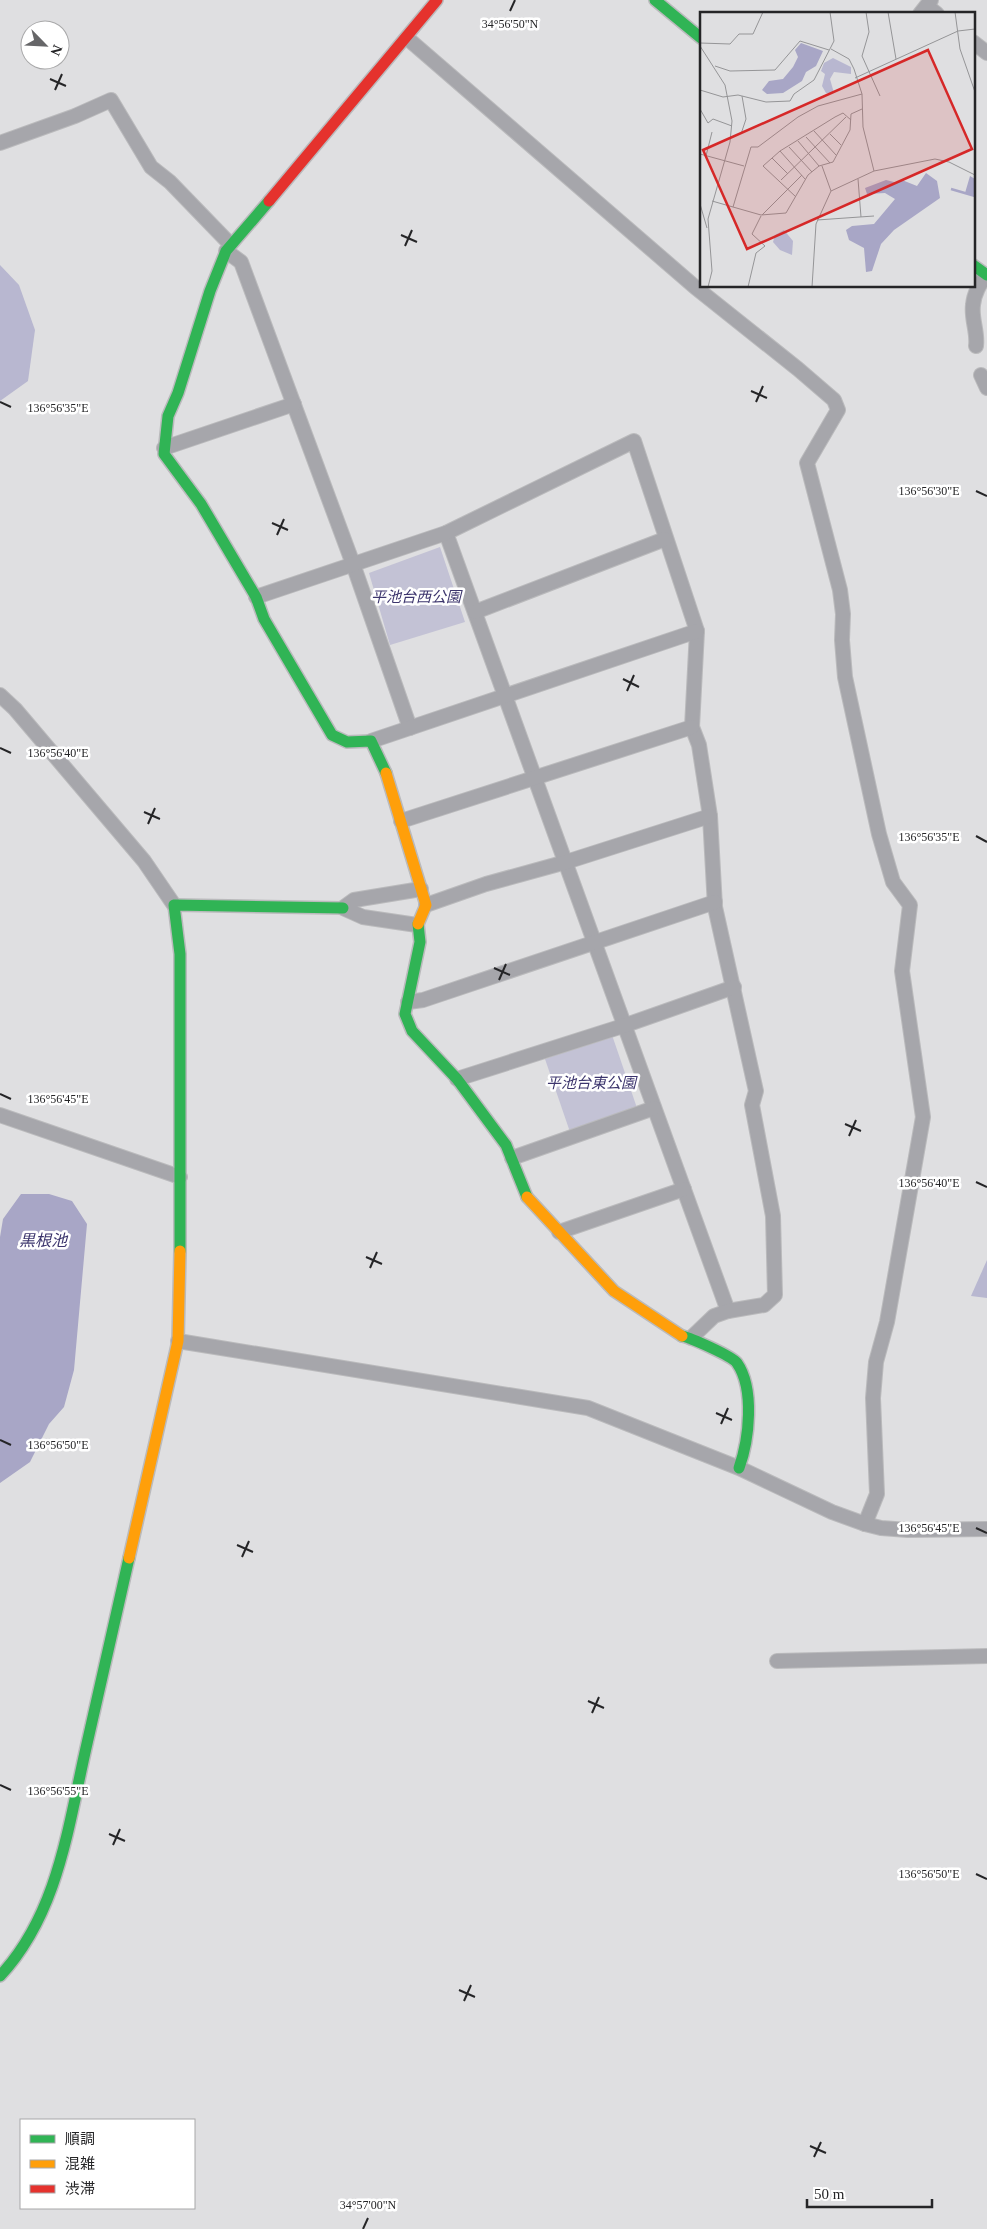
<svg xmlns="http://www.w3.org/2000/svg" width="987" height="2229" font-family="'Times New Roman','Noto Sans JP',serif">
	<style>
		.green { fill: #c3c2d5 }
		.forest { fill: #b8b7d0 }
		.water { fill: #a8a6c6 }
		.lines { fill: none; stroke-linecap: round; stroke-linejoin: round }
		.street-casing { stroke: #bababc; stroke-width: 16 }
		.fast-casing { stroke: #bababc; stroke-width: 14 }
		.slow-casing { stroke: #bababc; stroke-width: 14 }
		.jam-casing { stroke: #bababc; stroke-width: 14 }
		.street { stroke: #a6a6ab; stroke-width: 14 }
		.fast { stroke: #30b455; stroke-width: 11 }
		.slow { stroke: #ff9f0a; stroke-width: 11 }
		.jam { stroke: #e5322d; stroke-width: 11 }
		.ticks { fill: none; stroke: #252527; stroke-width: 2 }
		.labels { text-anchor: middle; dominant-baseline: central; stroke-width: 5; stroke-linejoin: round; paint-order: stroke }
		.park-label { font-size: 15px; font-style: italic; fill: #3c356d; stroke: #fff }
		.water-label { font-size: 16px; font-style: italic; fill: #3b346c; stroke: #fff }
		.inset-river { fill: none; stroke: #a8a6c6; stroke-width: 2.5 }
		.inset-road { fill: none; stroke: #959597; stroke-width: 1 }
		.view { fill: #d62828; fill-opacity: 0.15; stroke: #d62828; stroke-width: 2.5 }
		.inset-edge { fill: none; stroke: #252527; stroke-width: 2.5 }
		.ticks-label { font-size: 12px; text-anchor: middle; fill: #252527; stroke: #fff; stroke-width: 5; stroke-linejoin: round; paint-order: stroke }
	</style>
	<rect width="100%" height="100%" fill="#dfdfe1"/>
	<g class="green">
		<polygon points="440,547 465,622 390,645 369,573"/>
		<polygon points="612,1035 637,1108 570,1132 545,1059"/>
	</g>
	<g class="forest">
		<polygon points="0,265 19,285 35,330 28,381 0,401"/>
		<polygon points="987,1260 987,1298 971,1296"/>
	</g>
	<polygon class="water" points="21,1194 49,1194 72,1201 87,1224 74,1370 64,1407 49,1424 30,1462 0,1483 0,1237 3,1219"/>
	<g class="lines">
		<defs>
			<g id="street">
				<polyline points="927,6 937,14"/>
				<polyline points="920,14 931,0"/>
				<polyline points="407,38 695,287 798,369 834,400 838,410 807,463 840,590 843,614 842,640 845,677 879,834 893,882 910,905 902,971 923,1117 887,1322 876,1362 873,1398 877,1494 865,1524"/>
				<polyline points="973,42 987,53"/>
				<polyline points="0,143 75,116 111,100 151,167 170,182 230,244"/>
				<polyline points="226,251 241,262 353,564 410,728"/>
				<path d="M976 346C978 332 971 319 973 305 974 293 980 284 986 275"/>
				<polyline points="981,375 987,388"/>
				<polyline points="164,448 294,404"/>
				<polyline points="446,533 728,1311"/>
				<polyline points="256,597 446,533 634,441 697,631 692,727 699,745 710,816 715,907 756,1091 752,1105 773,1216 775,1295 764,1305 728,1311 714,1316 691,1338"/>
				<polyline points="475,612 665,539"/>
				<polyline points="0,695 15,709 144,861 174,905"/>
				<polyline points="371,741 697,631"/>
				<polyline points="401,821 692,727"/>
				<polyline points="426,905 486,884 566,862 710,816"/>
				<polyline points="417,925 363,917 343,908 354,900 421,889"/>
				<polyline points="408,1002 423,1000 715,902"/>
				<polyline points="457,1079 626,1025 734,987"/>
				<polyline points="0,1115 180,1177"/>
				<polyline points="512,1158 654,1108"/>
				<polyline points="559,1232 684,1189"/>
				<polyline points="178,1341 588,1408 739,1468 832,1512 865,1524 881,1528 908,1530 987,1529"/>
				<polyline points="777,1661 987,1656"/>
			</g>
			<g id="fast">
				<polyline points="655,0 701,38"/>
				<polyline points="269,201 226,251 210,291 178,393 168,416 164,454 201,504 256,597 264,619 332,735 347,742 371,741 386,773"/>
				<polyline points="973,265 987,275"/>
				<polyline points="418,924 420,942 405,1014 412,1031 457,1079 506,1145 527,1197"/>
				<polyline points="180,1251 180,954 174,905 343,908"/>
				<path d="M682 1336C691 1338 732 1356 737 1363 755 1389 749 1440 739 1468"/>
				<path d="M0 1976C58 1914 68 1827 86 1748 100 1684 115 1621 129 1558"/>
			</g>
			<g id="slow">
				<polyline points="386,773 426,905 418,924"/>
				<polyline points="527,1197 614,1291 682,1336"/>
				<polyline points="129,1558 178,1341 180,1251"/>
			</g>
			<polyline id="jam" points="269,201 437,0"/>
		</defs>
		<use href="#street" class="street-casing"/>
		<use href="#fast" class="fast-casing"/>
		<use href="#slow" class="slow-casing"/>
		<use href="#jam" class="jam-casing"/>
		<use href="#street" class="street"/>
		<use href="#fast" class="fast"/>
		<use href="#slow" class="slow"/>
		<use href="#jam" class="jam"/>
	</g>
	<path class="ticks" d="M510 11 515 0M50 79 66 86M55 90 62 74M401 235 417 242M405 246 412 230M751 391 767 398M0 402 11 407M756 402 763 386M976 491 987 496M272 523 288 530M277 535 284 519M623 679 639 687M627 691 634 675M0 748 11 753M144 812 160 819M148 824 155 808M976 836 987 842M494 968 510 975M499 980 506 964M0 1094 11 1099M845 1124 861 1131M849 1136 856 1120M976 1182 987 1187M366 1257 382 1264M370 1268 377 1252M716 1413 732 1420M721 1424 728 1408M0 1440 11 1445M976 1528 987 1533M237 1545 253 1552M242 1557 249 1541M588 1701 604 1708M592 1713 599 1697M0 1785 11 1790M109 1834 125 1841M113 1845 120 1829M976 1874 987 1879M459 1990 475 1997M464 2001 471 1985M810 2146 826 2153M814 2157 821 2142M363 2229 368 2218"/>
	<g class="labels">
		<g class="park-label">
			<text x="416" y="597">平池台西公園</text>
			<text x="591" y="1083">平池台東公園</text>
		</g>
		<g class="water-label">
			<text x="43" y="1240">黒根池</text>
		</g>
	</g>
	<g transform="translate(700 12)">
		<rect width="275" height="275" fill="#dfdfe1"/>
		<path d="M133 46 151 55V62L134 60 130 67 134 81H126L122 74 125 62 121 59 124 51ZM84 218 93 229 92 243 80 238 73 230 75 223Z" fill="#b8b7d0"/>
		<path d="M101 31 123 39 116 54 106 60 102 69 83 81 67 82 62 78 69 69 83 67 93 55 98 45 95 38ZM226 161 237 169 240 186 194 218 181 232 172 259 166 260 164 236 149 228 146 218 152 214 174 212 195 187 185 181 167 182 165 176 186 168 198 171 202 168 217 174ZM270 164 275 167V183L265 181Z" fill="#a8a6c6"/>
		<path class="inset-river" d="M251 177 275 184"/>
		<path class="inset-road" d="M166 0 169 20 162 44 180 84M188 0 196 47M255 0 260 37 275 80M0 31 30 32 39 22H53L63 0M0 34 25 73 32 109 30 130 8 207 12 259 8 275M131 37 149 47 154 57 162 82 163 115 174 159M15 54 30 59 75 58 100 29 129 38M155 66 258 19 275 17M0 78 23 85 38 83 66 90 90 89 94 82 114 68 134 29 130 0M0 97 8 111 13 107 32 114M114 119 136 143M41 122 46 107 42 84M130 122 141 133M106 125 130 151M98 129 119 154M89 135 112 160M80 139 105 167M0 142 44 154M6 144 12 120M72 146 88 162M122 154 131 179M158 167 161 205M81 168 146 105M96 185 63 154 80 139 135 105 143 101 151 108M12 189 61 203 86 201 108 163 119 154 133 150 150 118 151 102 162 97M0 192 7 216M33 195 51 135H58L98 105 118 94 162 82M62 203 102 163M117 208 174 204M48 275 56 241 65 234 52 222 61 204M112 275 116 212 131 179 174 159 235 147 249 150 275 163"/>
		<path class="view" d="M228 38 272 137 47 237 3 138Z"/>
		<rect width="275" height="275" class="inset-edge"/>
	</g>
	<g class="ticks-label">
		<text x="510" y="28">34°56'50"N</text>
		<text x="58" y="412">136°56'35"E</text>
		<text x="929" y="495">136°56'30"E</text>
		<text x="58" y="757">136°56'40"E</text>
		<text x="929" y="841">136°56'35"E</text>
		<text x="58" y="1103">136°56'45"E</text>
		<text x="929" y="1187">136°56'40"E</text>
		<text x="58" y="1449">136°56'50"E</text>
		<text x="929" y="1532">136°56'45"E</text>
		<text x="58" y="1795">136°56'55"E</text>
		<text x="929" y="1878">136°56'50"E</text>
		<text x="368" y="2209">34°57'00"N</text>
	</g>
	<rect x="20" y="2119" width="175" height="90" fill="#ffffff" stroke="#a8a8a9"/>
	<rect x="30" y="2135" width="25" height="8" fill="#30b455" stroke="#a8a8a9"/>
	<text x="65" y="2144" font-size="15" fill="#252527">順調</text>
	<rect x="30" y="2160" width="25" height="8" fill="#ff9f0a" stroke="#a8a8a9"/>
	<text x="65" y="2169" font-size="15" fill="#252527">混雑</text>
	<rect x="30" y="2185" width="25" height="8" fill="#e5322d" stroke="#a8a8a9"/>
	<text x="65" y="2194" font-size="15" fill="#252527">渋滞</text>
	<g transform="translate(45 45) rotate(114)"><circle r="24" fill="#ffffff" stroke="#a8a8a9"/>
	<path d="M0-4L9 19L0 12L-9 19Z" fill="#666668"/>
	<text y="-8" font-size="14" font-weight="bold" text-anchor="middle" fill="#252527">N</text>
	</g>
	<path d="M807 2199v8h125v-8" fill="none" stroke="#252527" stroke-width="2.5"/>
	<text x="814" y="2199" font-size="15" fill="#252527" stroke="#ffffff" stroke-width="4" paint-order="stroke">50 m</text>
</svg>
